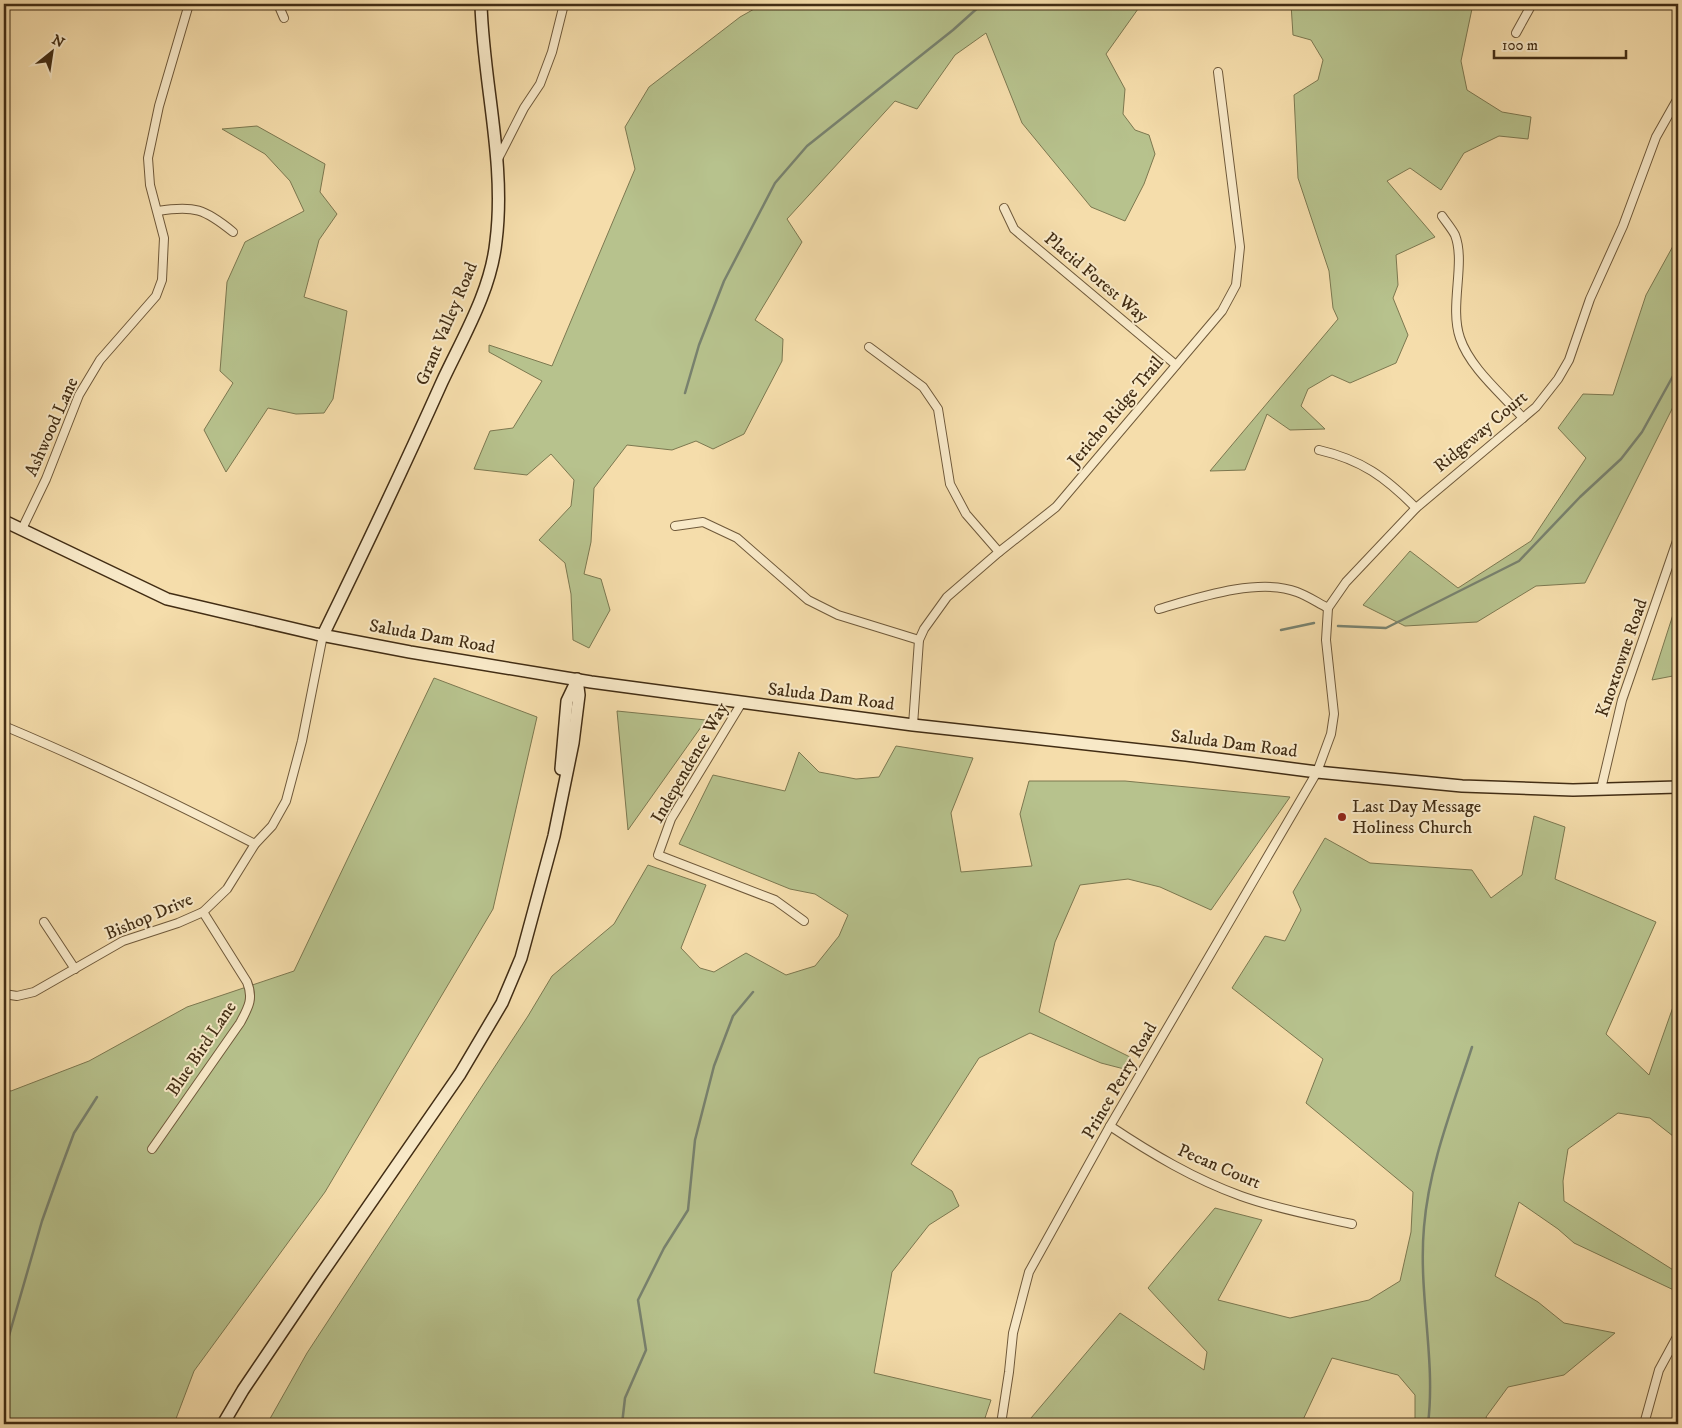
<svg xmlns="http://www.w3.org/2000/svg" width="1682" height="1428" font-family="'IM FELL DW Pica',serif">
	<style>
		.green { fill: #b7c28d; stroke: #7c7850 }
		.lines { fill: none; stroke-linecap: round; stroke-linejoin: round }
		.stream { stroke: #78826f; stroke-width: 2.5 }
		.street-casing { stroke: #6f593a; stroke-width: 10 }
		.secondary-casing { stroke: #422d14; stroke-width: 14 }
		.street { stroke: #f8e9c8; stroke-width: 8 }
		.secondary { stroke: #f8e9c8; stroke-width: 11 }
		.poi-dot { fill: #8f2418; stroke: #f8e9c8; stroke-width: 2 }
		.labels { text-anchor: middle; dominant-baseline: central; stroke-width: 4; stroke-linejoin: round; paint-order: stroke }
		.street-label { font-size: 18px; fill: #422d14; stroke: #f8e9c8 }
		.poi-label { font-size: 18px; fill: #422d14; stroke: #f8e9c8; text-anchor: start }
	</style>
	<rect width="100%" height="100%" fill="#f5ddab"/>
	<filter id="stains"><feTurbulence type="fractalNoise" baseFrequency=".004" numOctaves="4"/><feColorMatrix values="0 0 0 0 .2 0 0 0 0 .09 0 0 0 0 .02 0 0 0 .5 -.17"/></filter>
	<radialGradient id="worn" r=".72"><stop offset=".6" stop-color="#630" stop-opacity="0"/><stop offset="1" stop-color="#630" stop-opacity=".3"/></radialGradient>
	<g class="green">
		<polygon points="763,4 1147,4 1138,9 1106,54 1125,89 1123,114 1135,130 1149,135 1155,154 1144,184 1125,221 1091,207 1022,123 986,33 955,55 917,109 895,101 787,219 802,242 755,320 783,339 782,361 744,434 713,449 696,441 672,450 627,445 594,488 591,542 584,574 601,579 610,610 589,648 573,640 571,594 565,563 539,540 571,506 574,480 551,454 527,475 474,469 490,431 513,428 542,381 489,352 489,345 552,366 635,169 625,127 649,87 740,17"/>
		<polygon points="1291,4 1473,4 1461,61 1467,90 1502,112 1531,117 1528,139 1499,136 1464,153 1441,190 1410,168 1387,181 1435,237 1396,255 1398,285 1393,298 1408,335 1396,363 1350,383 1332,375 1308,389 1301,406 1325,429 1290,430 1267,414 1245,470 1210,471 1338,319 1333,308 1329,271 1298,178 1294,95 1318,80 1323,60 1311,40 1293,35"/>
		<polygon points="257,126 325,164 320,192 337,214 319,240 304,297 347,311 333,399 324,413 296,414 268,408 226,472 204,430 233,383 220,371 227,282 245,242 304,211 290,181 265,154 222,129"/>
		<polygon points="1678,237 1678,397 1585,583 1536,586 1477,622 1405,626 1363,605 1410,551 1458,588 1531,541 1586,458 1558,428 1583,394 1613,395 1646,295"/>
		<polygon points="1678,599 1678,675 1652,680"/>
		<polygon points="434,678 537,717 493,909 325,1192 194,1371 174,1424 4,1424 4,1089 11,1091 89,1061 187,1007 294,971"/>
		<polygon points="617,711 706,720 628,830"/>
		<polygon points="896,746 973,758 951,813 961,872 1032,866 1020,814 1029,781 1125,781 1290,797 1211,910 1160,887 1128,879 1080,885 1055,942 1039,1012 1132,1058 1128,1070 1101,1063 1030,1033 979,1058 911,1164 952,1191 959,1206 929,1225 892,1272 874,1373 991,1400 983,1424 267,1424 307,1353 528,1016 552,976 614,924 648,865 706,885 681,948 700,968 714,972 746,953 786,975 815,966 839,936 848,915 815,894 790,889 679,844 713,775 785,791 799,752 819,772 856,779 879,777"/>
		<polygon points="1534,816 1565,827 1555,879 1656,922 1606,1034 1649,1075 1673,1007 1678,1004 1678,1140 1650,1118 1618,1113 1568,1149 1563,1181 1564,1201 1678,1273 1678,1292 1574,1243 1558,1229 1519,1202 1495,1276 1538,1302 1564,1323 1615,1333 1564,1375 1508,1387 1486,1417 1489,1424 1415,1424 1415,1395 1398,1375 1332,1358 1301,1424 1029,1424 1031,1418 1120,1313 1204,1370 1207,1352 1148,1288 1215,1208 1262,1220 1218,1300 1290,1318 1369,1300 1400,1281 1411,1232 1413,1192 1306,1103 1323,1059 1232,988 1265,936 1285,941 1301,910 1293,892 1325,838 1370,863 1472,870 1491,898 1522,875"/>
	</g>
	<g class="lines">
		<g class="stream">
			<polyline points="685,393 699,345 724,281 775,183 807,146 953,30 982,4"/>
			<polyline points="1338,626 1386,628 1519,561 1580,497 1621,459 1642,432 1678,367"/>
			<polyline points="1281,630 1314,623"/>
			<polyline points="4,1353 42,1221 58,1176 74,1133 97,1097"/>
			<polyline points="622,1424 625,1398 646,1350 638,1300 664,1248 688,1210 695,1140 714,1066 733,1016 753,992"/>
			<path d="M1428 1424C1436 1359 1418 1293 1424 1227 1429 1165 1453 1106 1472 1047"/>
		</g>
		<defs>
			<g id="street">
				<polyline points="278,4 284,18"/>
				<polyline points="1516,33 1532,4"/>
				<polyline points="498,159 524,108 540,84 552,52 564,4"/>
				<polyline points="1004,208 1014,229 1176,365"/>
				<path d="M158 211C194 205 205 209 233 232"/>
				<path d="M1442 216C1446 222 1452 229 1455 235 1466 263 1449 306 1460 338 1470 368 1502 394 1523 418"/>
				<polyline points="869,347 923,387 938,409 950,484 966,514 999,552"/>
				<path d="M1319 450C1362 460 1385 477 1416 508"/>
				<polyline points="675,526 703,522 737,538 808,600 838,615 919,640"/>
				<polyline points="22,529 46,479 79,395 100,360 156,296 162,280 164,238 150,185 148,158 159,106 189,4"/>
				<path d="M1159 609C1197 598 1259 577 1297 592 1308 596 1318 603 1328 608"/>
				<polyline points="741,704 671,819 658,855 775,900 804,921"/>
				<polyline points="913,725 919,640 924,629 947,597 999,552 1056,507 1222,311 1236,285 1240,247 1218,72"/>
				<path d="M4 726C90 762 173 802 255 844"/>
				<polyline points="1601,789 1622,700 1678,538"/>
				<polyline points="44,922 75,969"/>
				<polyline points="4,994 17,996 34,992 123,941 178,923 203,912 227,889 255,844 272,826 286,801 302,741 323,635"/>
				<path d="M1110 1126C1152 1154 1194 1179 1241 1196 1277 1209 1316 1216 1352 1224"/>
				<path d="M152 1149 240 1023C248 1008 254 999 247 982L203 912"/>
				<polyline points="1001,1424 1009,1372 1013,1333 1029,1272 1110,1126 1317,772 1331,734 1334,714 1326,640 1328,608 1346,582 1416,508 1536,407 1558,379 1569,360 1590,299 1623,226 1656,137 1678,98"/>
				<polyline points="1369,1424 1369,1423"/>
				<polyline points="1644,1424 1659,1370 1678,1335"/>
			</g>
			<g id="secondary">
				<polyline points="4,521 167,599 316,634 410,652 591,682 913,725 1186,755 1317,772 1462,786 1573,790 1678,787"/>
				<path d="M323 635C364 551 404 467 442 382 463 337 491 291 496 241 506 162 483 82 481 4"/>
				<polyline points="561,769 567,701 577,680"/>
				<polyline points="223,1424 243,1390 318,1279 460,1074 502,1003 521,958 554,836 573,743 579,695 577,679"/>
			</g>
		</defs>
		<use href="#street" class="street-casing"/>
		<use href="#secondary" class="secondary-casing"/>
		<use href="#street" class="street"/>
		<use href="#secondary" class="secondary"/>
	</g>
	<circle class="poi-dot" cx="1342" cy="817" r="5"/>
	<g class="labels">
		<g class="street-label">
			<text transform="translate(1096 278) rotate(40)">Placid Forest Way</text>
			<text transform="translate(447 324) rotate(-67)">Grant Valley Road</text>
			<text transform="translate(1116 412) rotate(-50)">Jericho Ridge Trail</text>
			<text transform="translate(52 427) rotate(-66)">Ashwood Lane</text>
			<text transform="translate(1481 432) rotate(-40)">Ridgeway Court</text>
			<text transform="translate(432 637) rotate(10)">Saluda Dam Road</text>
			<text transform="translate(1622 658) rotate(-71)">Knoxtowne Road</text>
			<text transform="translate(831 697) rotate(7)">Saluda Dam Road</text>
			<text transform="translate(1234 744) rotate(7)">Saluda Dam Road</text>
			<text transform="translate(690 763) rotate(-60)">Independence Way</text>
			<text transform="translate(149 917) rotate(-23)">Bishop Drive</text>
			<text transform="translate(202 1049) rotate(-56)">Blue Bird Lane</text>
			<text transform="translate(1120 1081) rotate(-60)">Prince Perry Road</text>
			<text transform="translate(1219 1167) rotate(23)">Pecan Court</text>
		</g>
		<g class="poi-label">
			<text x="1352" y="807">Last Day Message<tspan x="1352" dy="21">Holiness Church</tspan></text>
		</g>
	</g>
	<rect width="1682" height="1428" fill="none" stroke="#f5ddab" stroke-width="20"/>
	<rect x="5" y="5" width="1672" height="1418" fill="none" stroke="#422d14" stroke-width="2.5"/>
	<rect x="10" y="10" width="1662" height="1408" fill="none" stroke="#422d14"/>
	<g transform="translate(52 52) rotate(30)" stroke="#f8e9c8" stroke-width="4" paint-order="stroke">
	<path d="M0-4L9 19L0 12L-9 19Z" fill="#422d14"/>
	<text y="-8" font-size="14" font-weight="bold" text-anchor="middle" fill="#422d14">N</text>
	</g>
	<path d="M1494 50v8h132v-8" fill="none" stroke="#422d14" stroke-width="2.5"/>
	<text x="1502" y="50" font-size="15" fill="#422d14" stroke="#f8e9c8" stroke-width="4" paint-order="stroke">100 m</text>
	<rect width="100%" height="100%" filter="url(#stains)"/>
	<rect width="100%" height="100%" fill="url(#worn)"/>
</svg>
